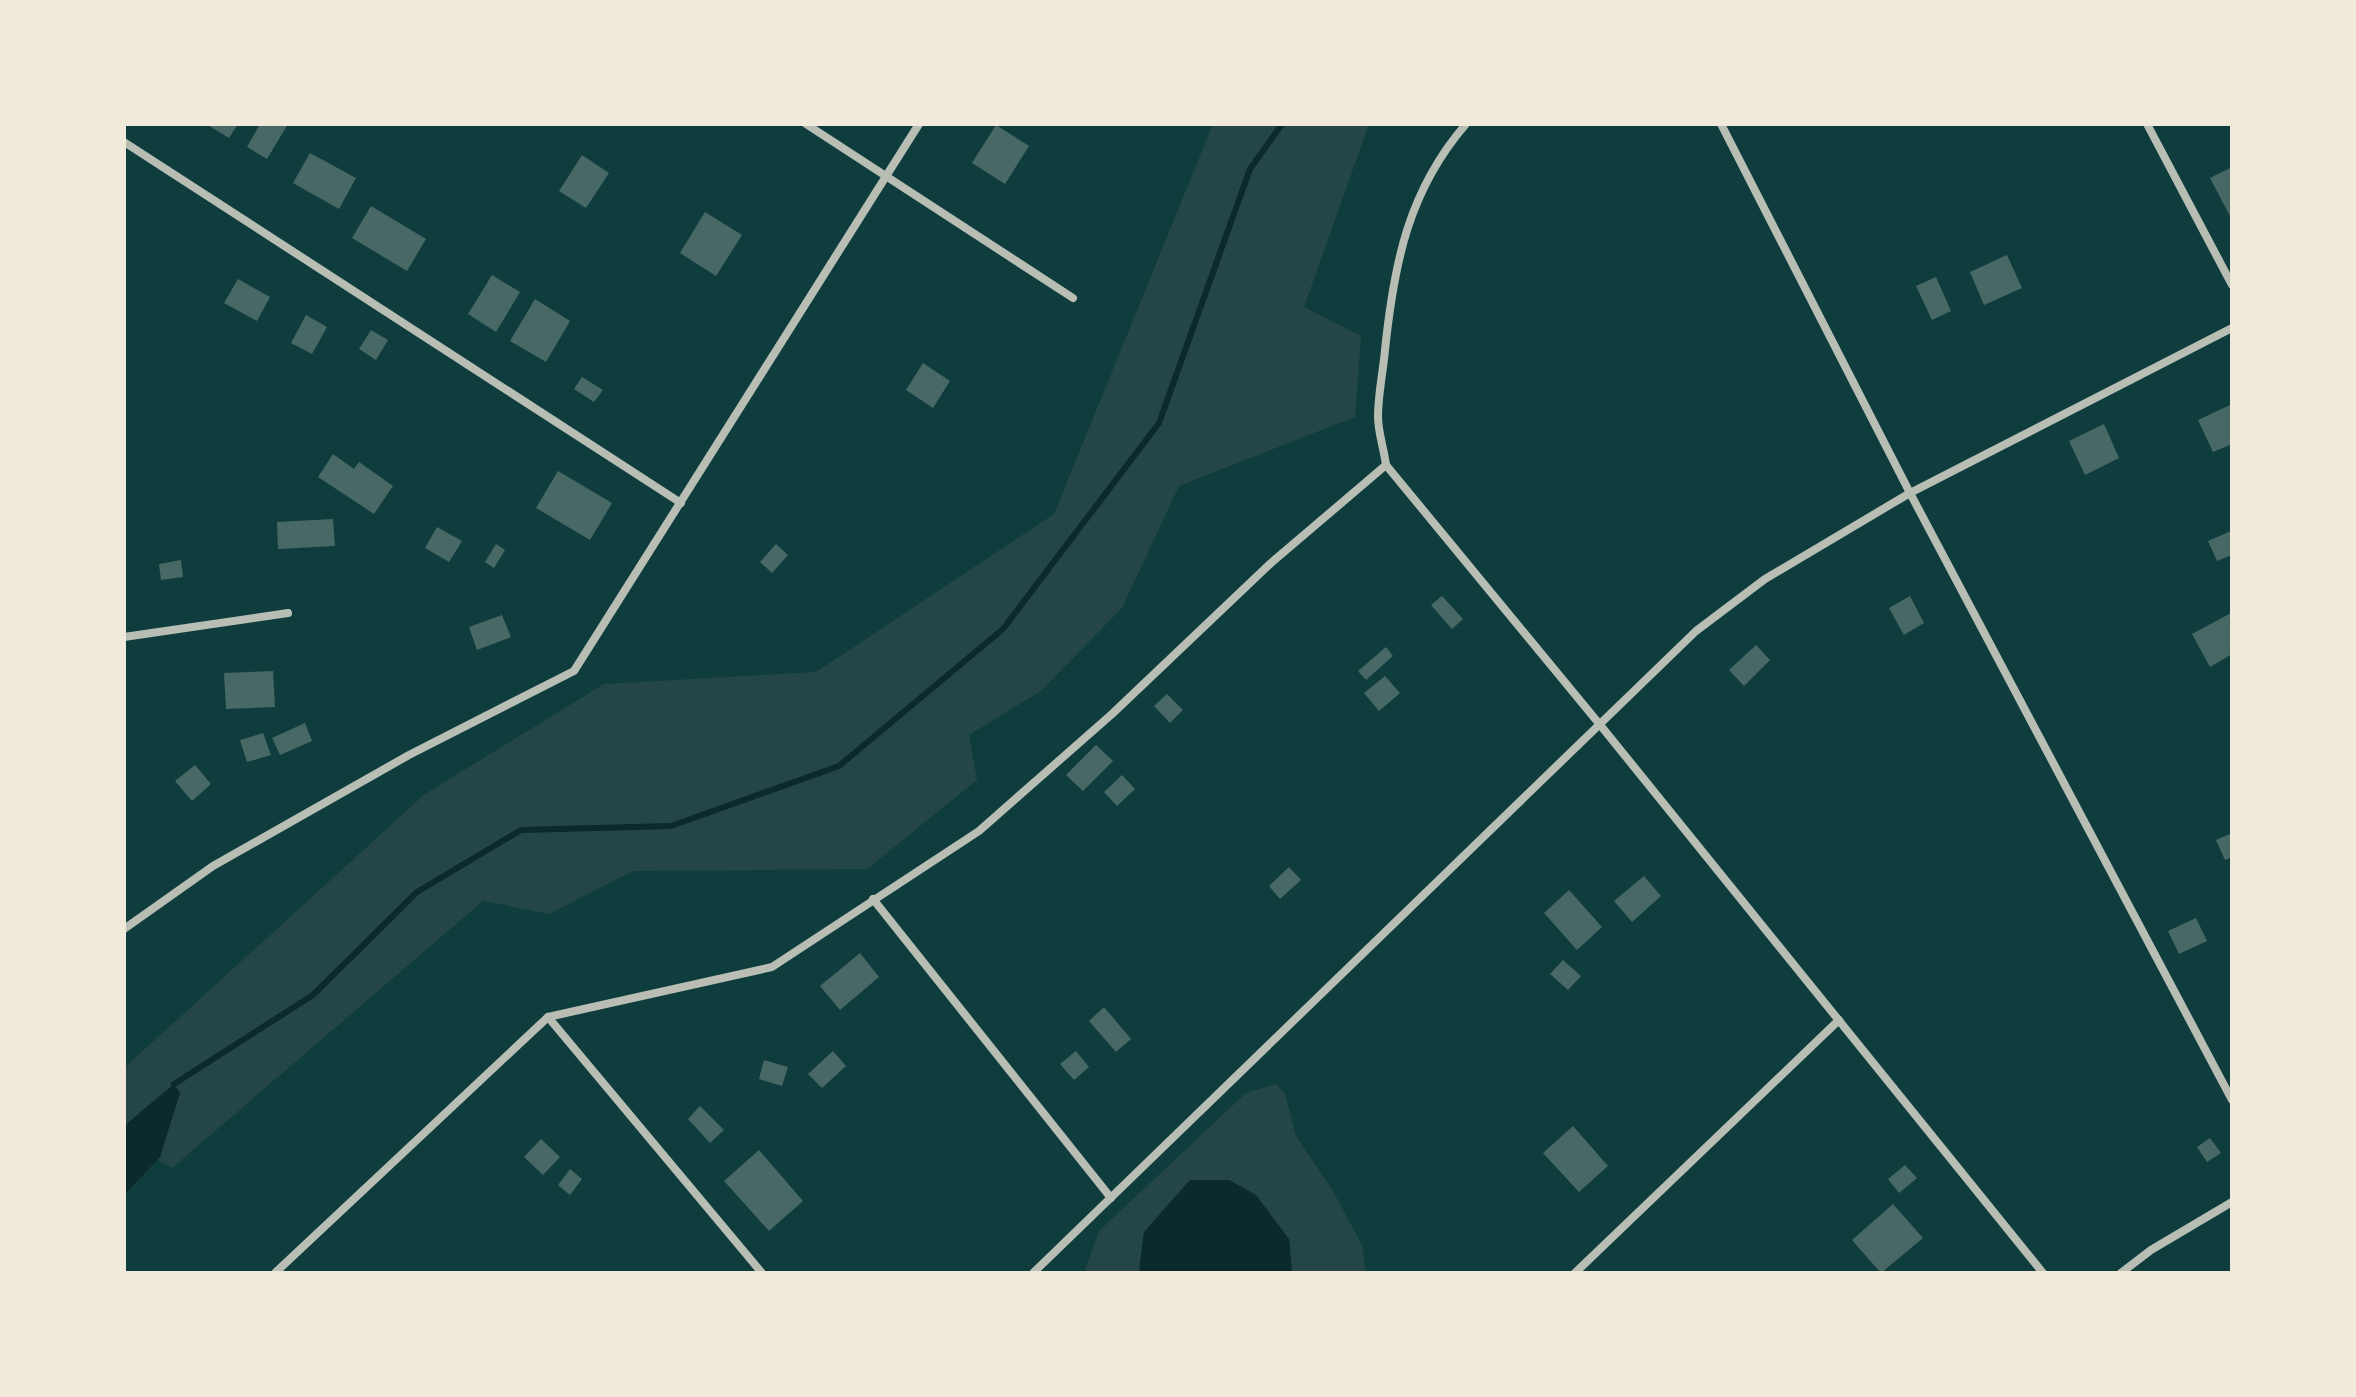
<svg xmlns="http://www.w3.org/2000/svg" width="2356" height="1397" font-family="'Nunito Sans',sans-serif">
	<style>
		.green { fill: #244646 }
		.water { fill: #0a2a2b }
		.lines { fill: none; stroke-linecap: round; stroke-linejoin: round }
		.stream { stroke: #0a2a2b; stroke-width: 6 }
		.building { fill: #486865 }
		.minor { stroke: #b8beb3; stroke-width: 8 }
	</style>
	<rect width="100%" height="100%" fill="#0f3d3e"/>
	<g class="green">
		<polygon points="1213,124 1369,124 1304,307 1361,336 1355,417 1179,486 1122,608 1041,691 969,735 977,780 867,869 633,871 549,914 483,901 172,1168 124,1141 124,1068 425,794 604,684 816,672 1054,514"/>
		<polygon points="1275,1084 1285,1093 1296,1136 1333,1191 1362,1245 1366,1273 1292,1273 1289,1239 1229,1180 1191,1180 1144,1232 1139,1273 1084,1273 1099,1231 1246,1093"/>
	</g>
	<g class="water">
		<polygon points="174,1084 180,1093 160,1157 124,1195 124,1126"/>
		<polygon points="1190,1180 1229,1180 1256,1195 1289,1239 1292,1273 1139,1273 1144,1232"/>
	</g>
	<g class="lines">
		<polyline class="stream" points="174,1084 313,995 417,892 521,830 671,826 839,766 1003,629 1159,423 1250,169 1282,124"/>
	</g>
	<g class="building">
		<polygon points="206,124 238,124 229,138"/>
		<polygon points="260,124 288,124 267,159 247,147"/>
		<polygon points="996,125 1029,146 1005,184 972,163"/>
		<polygon points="310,153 356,178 339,209 293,183"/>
		<polygon points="582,155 609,173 586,208 559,191"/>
		<polygon points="2232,167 2232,220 2210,178"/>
		<polygon points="371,206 426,239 407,271 352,238"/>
		<polygon points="705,212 742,235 716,276 680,253"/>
		<polygon points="2007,255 2022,288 1984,305 1970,272"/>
		<polygon points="492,275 520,292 496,332 468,314"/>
		<polygon points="1936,277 1951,311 1932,320 1916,286"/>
		<polygon points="238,279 270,297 257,321 224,303"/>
		<polygon points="535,299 570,321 546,362 510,341"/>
		<polygon points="306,315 327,327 312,354 291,343"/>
		<polygon points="371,330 388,340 376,360 359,349"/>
		<polygon points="923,363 950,381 933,408 906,390"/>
		<polygon points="582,377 603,390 594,402 574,389"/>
		<polygon points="2230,405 2232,444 2213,452 2198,420"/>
		<polygon points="2104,424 2119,458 2085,475 2069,441"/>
		<polygon points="333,454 354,469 359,462 393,486 374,514 318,477"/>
		<polygon points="558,471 612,503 590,540 536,508"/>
		<polygon points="333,519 335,546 278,549 277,522"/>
		<polygon points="437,527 462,541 449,562 425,548"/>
		<polygon points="2231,531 2232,555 2217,561 2208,541"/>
		<polygon points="496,544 505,550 494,568 485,562"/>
		<polygon points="776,544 788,555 772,573 760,562"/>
		<polygon points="181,560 183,577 161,580 159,564"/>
		<polygon points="1442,596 1463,619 1452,629 1431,605"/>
		<polygon points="1910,596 1924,623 1904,635 1889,608"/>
		<polygon points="2231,613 2232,654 2210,667 2192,634"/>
		<polygon points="502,615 511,637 477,650 469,627"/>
		<polygon points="1756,645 1770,660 1744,686 1729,670"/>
		<polygon points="1386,647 1393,656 1366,680 1358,671"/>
		<polygon points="273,671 275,707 226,709 224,673"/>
		<polygon points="1385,676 1400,693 1379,711 1364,693"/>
		<polygon points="1167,694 1183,710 1170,723 1154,706"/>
		<polygon points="305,723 312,741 280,755 272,738"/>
		<polygon points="263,733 271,755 247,762 240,740"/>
		<polygon points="1096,745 1113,761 1083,791 1066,775"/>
		<polygon points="195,765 211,784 192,801 175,781"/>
		<polygon points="1122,775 1135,789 1117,806 1104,792"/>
		<polygon points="2232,833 2232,857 2225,860 2216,840"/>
		<polygon points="1289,867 1301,880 1280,899 1269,886"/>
		<polygon points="1644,876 1661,896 1632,922 1614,901"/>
		<polygon points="1569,890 1602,927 1577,950 1544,913"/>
		<polygon points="2196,918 2207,941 2179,954 2168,931"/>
		<polygon points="860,953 879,977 840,1010 820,986"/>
		<polygon points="1563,960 1581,976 1568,990 1550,974"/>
		<polygon points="1104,1007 1131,1039 1116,1052 1089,1021"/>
		<polygon points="833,1051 846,1066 822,1088 808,1074"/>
		<polygon points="1076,1051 1089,1067 1074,1080 1060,1064"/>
		<polygon points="764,1060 788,1067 782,1086 759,1079"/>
		<polygon points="700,1106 724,1130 710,1143 688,1119"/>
		<polygon points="1573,1126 1608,1166 1579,1192 1543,1153"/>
		<polygon points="2210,1138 2221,1153 2207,1162 2197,1147"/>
		<polygon points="541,1139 560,1157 543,1175 524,1157"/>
		<polygon points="759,1150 803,1201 769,1231 724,1181"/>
		<polygon points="1905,1165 1917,1178 1899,1193 1888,1179"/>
		<polygon points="570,1169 582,1179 570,1195 558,1185"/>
		<polygon points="1893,1204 1923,1238 1881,1273 1852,1240"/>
	</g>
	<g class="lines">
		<g class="minor">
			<polyline points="806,124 1073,298"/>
			<polyline points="1721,124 1910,493 2232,1100"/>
			<polyline points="2147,124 2232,285"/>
			<polyline points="124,142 681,503"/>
			<polyline points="1386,465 1601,726 2043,1273"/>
			<polyline points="124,637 288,613"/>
			<polyline points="873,899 1111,1198"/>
			<polyline points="124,929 213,866 409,755 574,671 919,124"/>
			<polyline points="548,1017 762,1273"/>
			<path d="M275 1273 548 1017 772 967 979 831 1112 714 1271 563 1386 465C1384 449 1378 432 1378 417 1378 395 1383 372 1385 350 1394 264 1408 191 1466 124"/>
			<polyline points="1033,1273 1696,631 1765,579 1910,493 2232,328"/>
			<polyline points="1575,1273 1839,1020"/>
			<polyline points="2121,1273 2151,1250 2232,1202"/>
		</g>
	</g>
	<rect width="2356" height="1397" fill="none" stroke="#f1e9da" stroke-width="252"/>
</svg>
